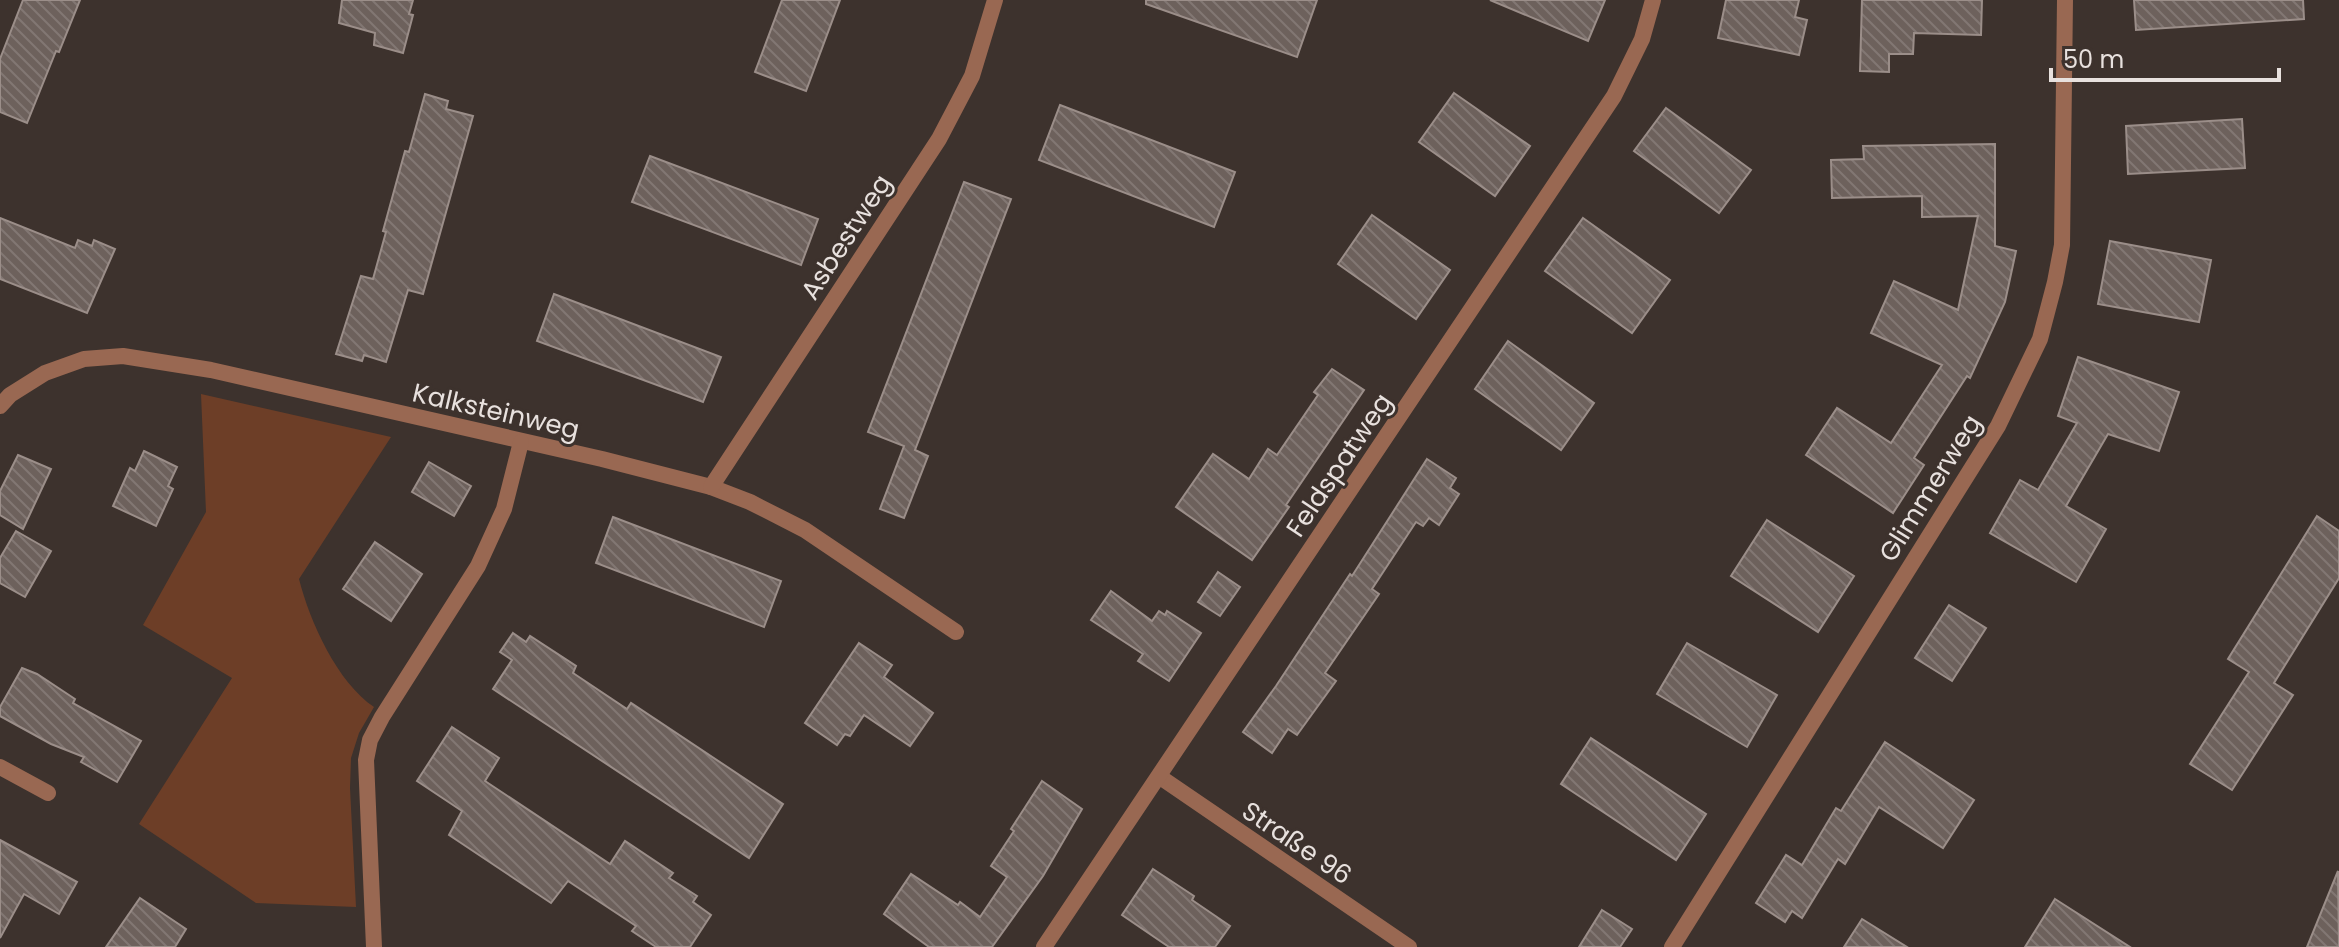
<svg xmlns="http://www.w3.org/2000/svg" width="2339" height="947" font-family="Poppins,sans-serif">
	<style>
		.green { fill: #6d3e27 }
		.building { fill: url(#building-back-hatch); stroke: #9b8e89; stroke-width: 2 }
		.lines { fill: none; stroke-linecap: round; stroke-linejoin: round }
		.minor { stroke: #996852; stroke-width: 16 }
		.labels { text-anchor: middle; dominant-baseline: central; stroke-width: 6; stroke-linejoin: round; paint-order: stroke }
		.street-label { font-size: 26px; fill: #e8e1de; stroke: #3d322d }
	</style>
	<defs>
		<pattern id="building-back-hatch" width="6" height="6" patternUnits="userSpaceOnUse" patternTransform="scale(2)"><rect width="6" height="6" fill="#6d615c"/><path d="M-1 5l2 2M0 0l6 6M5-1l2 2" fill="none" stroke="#827773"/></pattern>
	</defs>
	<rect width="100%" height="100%" fill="#3d322d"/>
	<path class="green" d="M201 394 391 437 299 579C310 622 337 682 374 707L359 733 351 758 350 788 356 907 256 903 139 824 232 678 143 625 206 512Z"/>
	<g class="building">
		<polygon points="23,0 80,0 59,52 56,51 27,123 0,112 0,59"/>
		<polygon points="342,0 413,0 409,14 413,15 403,53 374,45 375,33 339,23"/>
		<polygon points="782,0 840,0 806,91 755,72"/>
		<polygon points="1146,0 1317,0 1297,57 1146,4"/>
		<polygon points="1490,0 1605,0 1588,41"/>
		<polygon points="1726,0 1799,0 1795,17 1807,20 1799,55 1718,38"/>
		<polygon points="1862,0 1982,0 1981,35 1914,33 1913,54 1889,54 1889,72 1860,71"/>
		<polygon points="2134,0 2303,0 2304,19 2136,30"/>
		<polygon points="1454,93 1530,146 1495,196 1419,142"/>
		<polygon points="425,94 448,101 446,109 473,116 423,294 408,290 386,362 364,355 362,361 336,354 361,276 373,279 386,232 383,231 405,151 409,152"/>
		<polygon points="1060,105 1235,172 1214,227 1039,160"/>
		<polygon points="1666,108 1751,170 1719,213 1634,151"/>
		<polygon points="2242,119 2245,168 2128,174 2126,126"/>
		<polygon points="1995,144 1995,246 2016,251 2005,302 1970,378 1967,376 1914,458 1924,465 1893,513 1806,455 1837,408 1891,443 1942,365 1871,333 1894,281 1958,310 1978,216 1922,217 1922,196 1832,198 1831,160 1864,159 1863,146"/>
		<polygon points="650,156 818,219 801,265 632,202"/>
		<polygon points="964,182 1011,199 915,450 928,456 904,518 880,509 904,446 868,432"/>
		<polygon points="1372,215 1450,270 1416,319 1338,264"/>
		<polygon points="0,218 75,248 78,240 92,246 94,240 115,249 87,313 0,279"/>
		<polygon points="1583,218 1670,280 1632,333 1545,271"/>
		<polygon points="2110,241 2211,260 2199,322 2098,304"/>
		<polygon points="554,294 721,357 703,402 537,341"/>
		<polygon points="1508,341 1594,403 1561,450 1475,389"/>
		<polygon points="2078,357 2179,392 2159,451 2108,434 2066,506 2106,529 2076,582 1990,533 2020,480 2038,490 2077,423 2058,416"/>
		<polygon points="1332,369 1364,390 1286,505 1289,507 1252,560 1176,507 1213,454 1249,479 1268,449 1277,455 1318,395 1314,392"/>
		<polygon points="144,451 177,467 168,486 173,489 156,526 113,506 130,468 135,471"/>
		<polygon points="18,455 51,469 23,529 0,515 0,491"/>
		<polygon points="1427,459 1456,478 1450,488 1459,494 1439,525 1429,518 1423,526 1416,522 1372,589 1379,594 1325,673 1336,681 1297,735 1288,729 1272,753 1243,732 1276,686 1350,574 1352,576"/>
		<polygon points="429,462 471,486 454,516 412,492"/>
		<polygon points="2317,516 2339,531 2339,578 2274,683 2293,695 2232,790 2190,764 2249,672 2228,659"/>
		<polygon points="613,517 781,581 764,627 596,563"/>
		<polygon points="1767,520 1854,576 1818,632 1731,576"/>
		<polygon points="16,531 51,551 25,597 0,583 0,558"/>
		<polygon points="375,542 422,574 391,621 343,589"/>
		<polygon points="1218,572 1240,587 1220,616 1198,602"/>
		<polygon points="1111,591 1152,621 1159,611 1165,615 1167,611 1201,633 1169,681 1138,661 1143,654 1091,620"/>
		<polygon points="1949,605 1986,628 1952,681 1915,658"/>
		<polygon points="513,633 526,642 530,636 576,666 573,673 627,709 631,703 783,804 749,858 493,689 512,660 500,652"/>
		<polygon points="859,643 892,665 884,677 933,713 910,746 864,715 850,736 845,734 837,745 805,723"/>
		<polygon points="1687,643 1777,695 1747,747 1657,694"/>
		<polygon points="22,668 37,674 75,699 73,703 141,741 117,782 81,762 84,757 51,744 0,716 0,707"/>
		<polygon points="452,727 499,758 485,781 610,864 625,841 673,873 669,878 697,896 693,902 711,915 690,947 656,947 632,931 636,926 568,881 551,903 449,835 462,811 417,781"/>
		<polygon points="1591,738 1706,814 1676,860 1561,784"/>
		<polygon points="1885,742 1974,800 1943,848 1879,807 1845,864 1838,859 1802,918 1792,911 1785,922 1756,903 1786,855 1802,865 1836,808 1841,811"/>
		<polygon points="1042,781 1082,809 1043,876 992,947 929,947 884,914 911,874 958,905 960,902 980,917 1007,877 991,866 1014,831 1011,829"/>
		<polygon points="0,840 77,882 59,914 24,894 0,938"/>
		<polygon points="1153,869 1194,896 1192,900 1230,926 1215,947 1169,947 1122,915"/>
		<polygon points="2338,871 2339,947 2307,947"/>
		<polygon points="140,898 186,929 175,947 106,947"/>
		<polygon points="2055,899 2130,947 2025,947"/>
		<polygon points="1602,910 1632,929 1620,947 1579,947"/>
		<polygon points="1862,919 1907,947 1844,947"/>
	</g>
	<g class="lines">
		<g class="minor">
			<polyline points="0,406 10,395 45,373 84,359 123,356 211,370 602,459 711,487 750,502 805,530 956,632"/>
			<polyline points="711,487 939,139 972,76 995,0"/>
			<polyline points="0,767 48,793"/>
			<polyline points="1160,777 1409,947"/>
			<polyline points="374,947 366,760 370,740 382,717 478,566 504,509 521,442"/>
			<polyline points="1044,947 1614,96 1642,39 1653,0"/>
			<polyline points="1672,947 1998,426 2040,339 2055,282 2062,245 2065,0"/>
		</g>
	</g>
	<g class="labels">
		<g class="street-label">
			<text transform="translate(846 237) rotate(-57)">Asbestweg</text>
			<text transform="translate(496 411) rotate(13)">Kalksteinweg</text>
			<text transform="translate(1339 465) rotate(-56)">Feldspatweg</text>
			<text transform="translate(1930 488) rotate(-58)">Glimmerweg</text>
			<text transform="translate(1297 843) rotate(34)">Straße 96</text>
		</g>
	</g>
	<path d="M2051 68v12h228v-12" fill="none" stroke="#e8e1de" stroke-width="4"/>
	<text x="2063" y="68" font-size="24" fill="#e8e1de" stroke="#3d322d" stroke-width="6" paint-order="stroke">50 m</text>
</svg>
